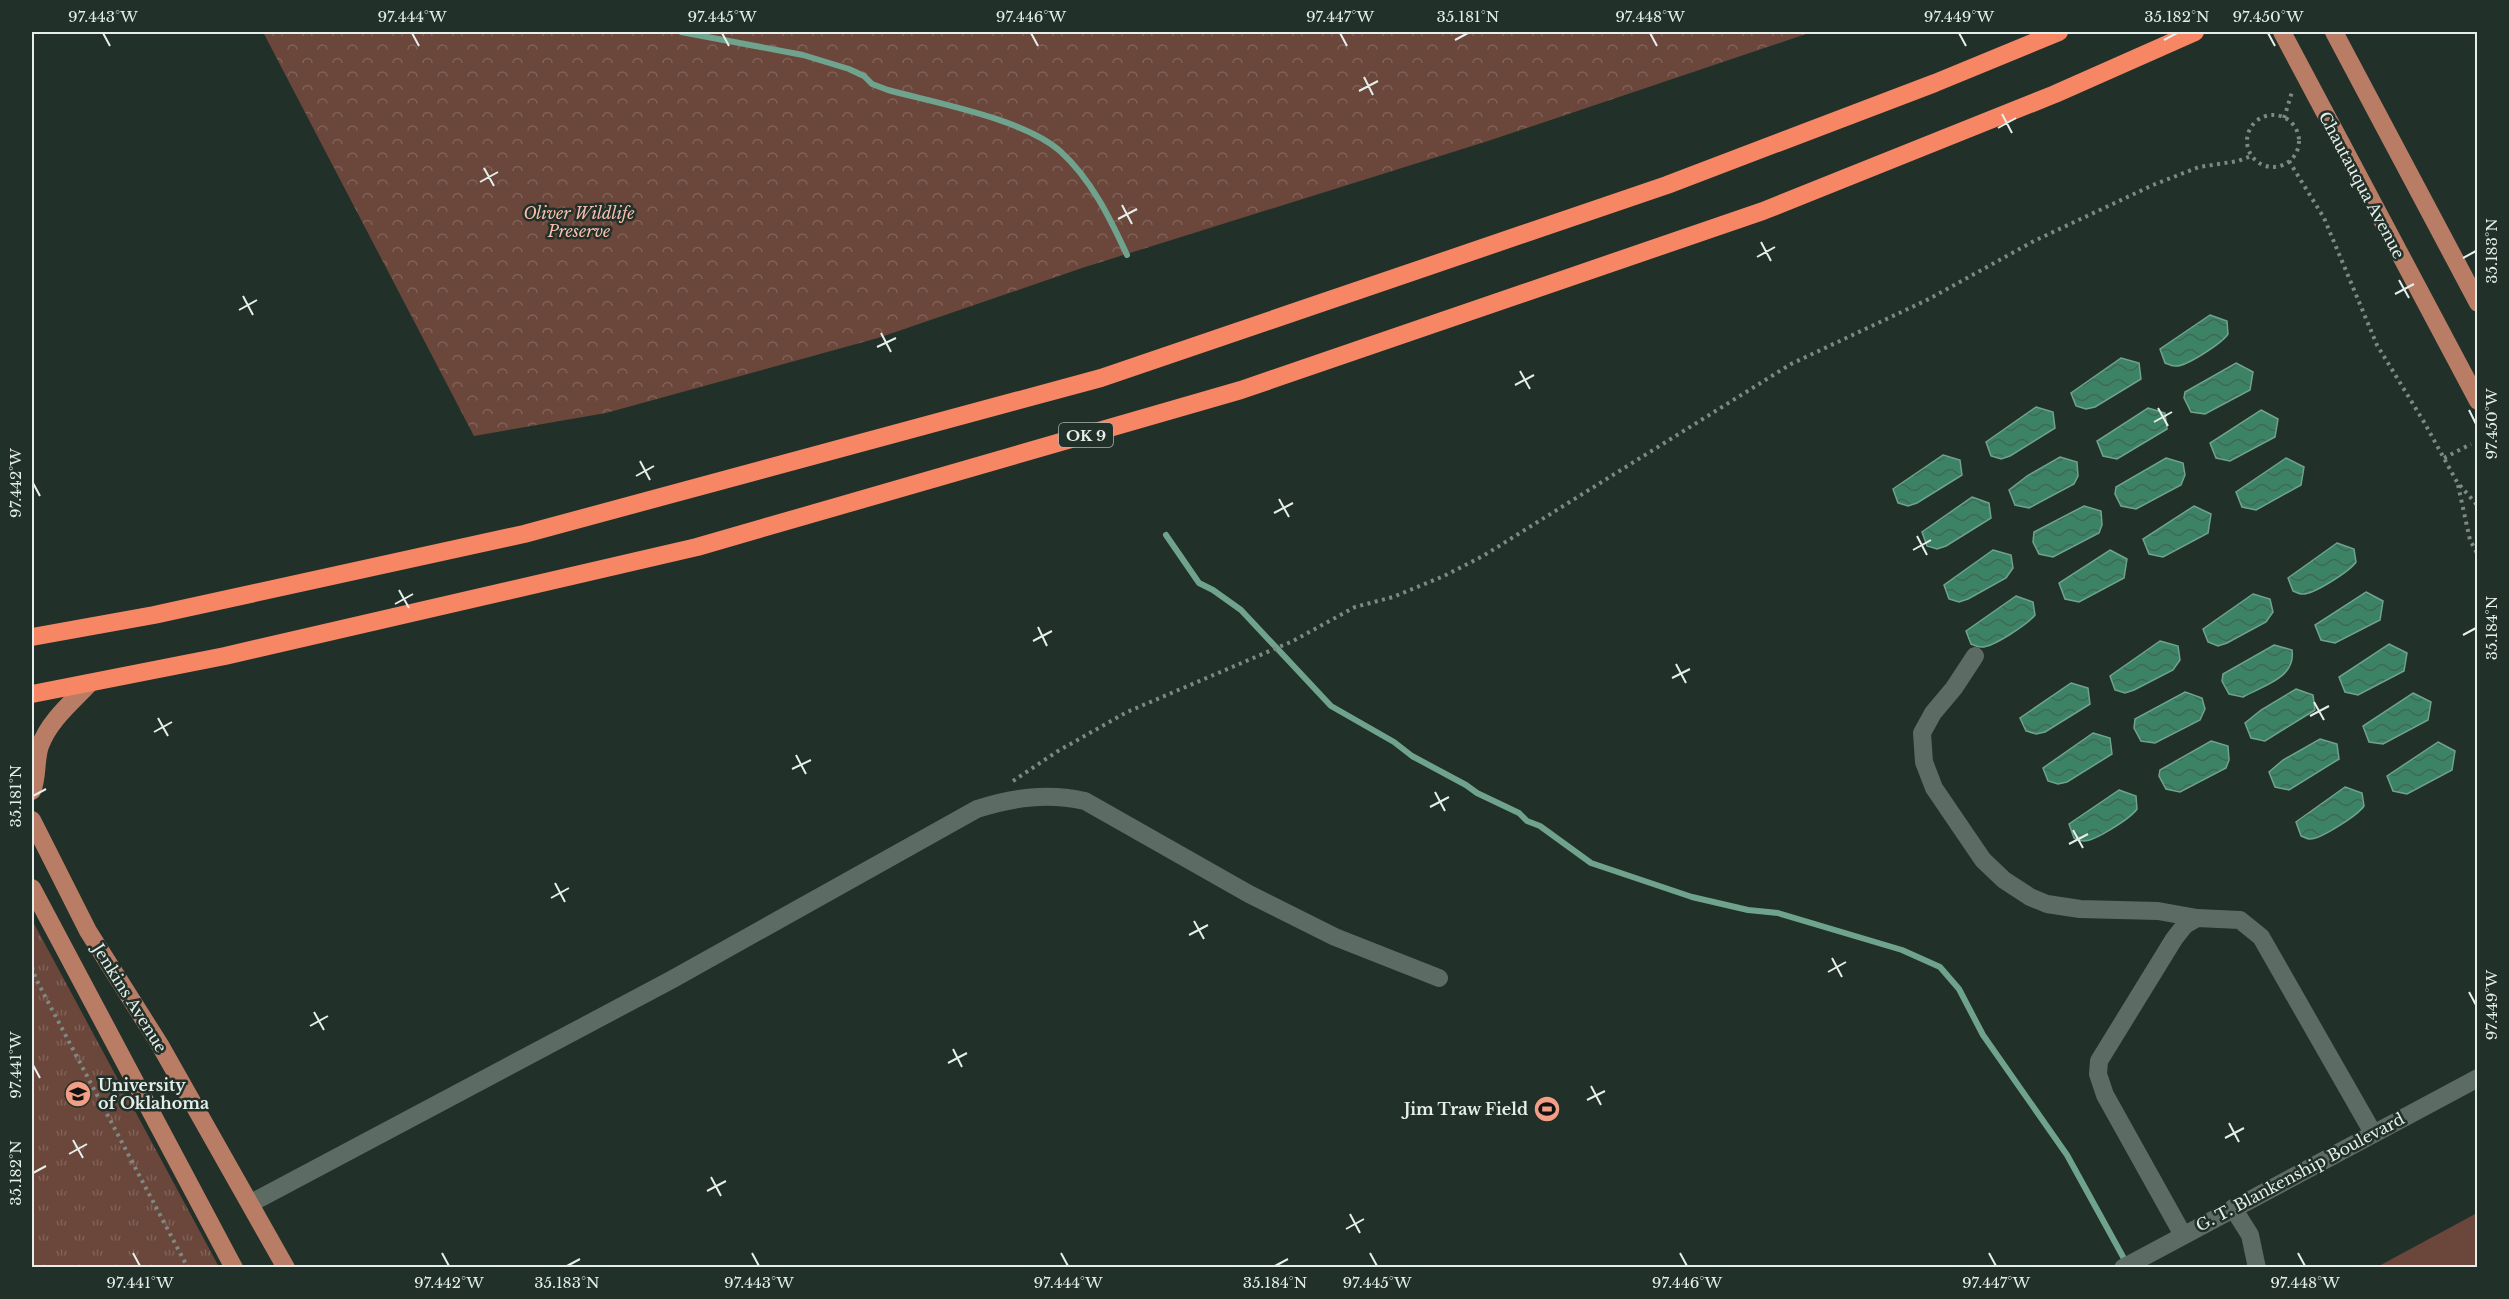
<svg xmlns="http://www.w3.org/2000/svg" width="2509" height="1299" font-family="'Libre Baskerville',serif">
	<style>
		.grass { fill: url(#grass-tufts) }
		.park { fill: url(#park-crowns) }
		.garden { fill: #6b463b }
		.water { fill: url(#water-waves); stroke: #6fa38e; stroke-width: 1.5 }
		.lines { fill: none; stroke-linecap: round; stroke-linejoin: round }
		.stream { stroke: #6fa38e; stroke-width: 6 }
		.path { stroke: #7d8983; stroke-width: 4; stroke-dasharray: 3 4.5; stroke-linecap: butt }
		.minor { stroke: #5c6c64; stroke-width: 18 }
		.major { stroke: #b97c65; stroke-width: 18 }
		.highway { stroke: #f78665; stroke-width: 18 }
		.ticks { fill: none; stroke: #e5eeea; stroke-width: 2 }
		.labels { text-anchor: middle; dominant-baseline: central; stroke-width: 5; stroke-linejoin: round; paint-order: stroke }
		.shield { fill: #213029; stroke: #aab5b0; stroke-width: 1.5 }
		.shield-label { font-size: 15px; font-weight: bold; fill: #e5eeea }
		.street-label { font-size: 16px; fill: #e5eeea; stroke: #213029 }
		.park-label { font-size: 16px; font-style: italic; fill: #f8bfaf; stroke: #213029 }
		.poi-label { font-size: 16px; font-weight: bold; fill: #e5eeea; stroke: #213029; text-anchor: start }
		.neatline { fill: none; stroke: #e5eeea; stroke-width: 2 }
		.ticks-label { font-size: 15px; text-anchor: middle; fill: #e5eeea }
	</style>
	<defs>
		<pattern id="grass-tufts" width="24" height="20" patternUnits="userSpaceOnUse" patternTransform="scale(1.5)"><rect width="24" height="20" fill="#6b463b"/><path d="M3 7l-1-3M5 7V3M7 7l1-3M15 17l-1-3M17 17v-4M19 17l1-3" fill="none" stroke="#806158"/></pattern>
		<pattern id="park-crowns" width="20" height="18" patternUnits="userSpaceOnUse" patternTransform="scale(1.5)"><rect width="20" height="18" fill="#6b463b"/><path d="M2 6a3 3 0 1 1 6 0M12 15a3 3 0 1 1 6 0" fill="none" stroke="#806158"/></pattern>
		<pattern id="water-waves" width="16" height="10" patternUnits="userSpaceOnUse" patternTransform="scale(1.5)"><rect width="16" height="10" fill="#3c8366"/><path d="M0 5q4-4 8 0t8 0" fill="none" stroke="#406858"/></pattern>
	</defs>
	<rect width="100%" height="100%" fill="#213029"/>
	<polygon class="grass" points="32,920 219,1267 32,1267"/>
	<polygon class="park" points="263,32 1812,32 1488,141 1082,268 878,338 606,413 474,436"/>
	<polygon class="garden" points="2477,1213 2477,1267 2377,1267"/>
	<g class="water">
		<path d="M2210 315 2227 321 2228 334C2222 343 2186 367 2175 366 2171 366 2168 364 2165 363L2160 349Z"/>
		<polygon points="2121,358 2139,363 2141,379 2095,407 2086,409 2076,406 2071,393"/>
		<polygon points="2236,363 2253,372 2250,390 2205,414 2191,412 2184,398 2185,392"/>
		<polygon points="2036,407 2053,412 2055,428 2010,456 2001,459 1991,456 1986,442"/>
		<polygon points="2148,408 2165,413 2167,429 2117,459 2103,456 2097,441"/>
		<polygon points="2261,410 2278,419 2275,437 2230,461 2216,458 2210,443"/>
		<polygon points="1943,455 1960,460 1962,475 1917,503 1908,506 1898,503 1893,489"/>
		<polygon points="2060,457 2077,462 2078,476 2074,484 2029,508 2015,505 2009,490 2027,476"/>
		<polygon points="2166,458 2183,463 2185,475 2181,485 2136,509 2121,506 2115,494 2116,487"/>
		<polygon points="2286,458 2304,467 2301,485 2256,510 2242,507 2236,492"/>
		<polygon points="1972,497 1989,503 1991,518 1946,546 1937,549 1927,546 1922,532"/>
		<polygon points="2084,506 2101,511 2102,525 2099,533 2053,557 2039,554 2033,542 2034,532"/>
		<polygon points="2194,506 2211,514 2208,533 2163,557 2149,554 2143,539"/>
		<path d="M2337 543 2354 549 2356 562C2350 571 2313 595 2302 594 2299 594 2296 592 2293 591L2288 578Z"/>
		<polygon points="1993,550 2011,555 2013,568 2006,578 1968,599 1959,602 1949,599 1944,585"/>
		<polygon points="2110,550 2127,559 2124,578 2079,602 2065,599 2059,583"/>
		<polygon points="2366,592 2383,601 2380,620 2335,643 2321,640 2315,625"/>
		<polygon points="2253,594 2270,599 2273,612 2266,622 2227,643 2218,646 2208,642 2203,629"/>
		<path d="M2016 596 2033 602 2035 615C2028 624 1992 648 1981 647 1977 647 1974 645 1971 644L1966 631Z"/>
		<polygon points="2160,641 2178,646 2180,660 2173,670 2134,690 2125,693 2115,690 2110,676"/>
		<polygon points="2389,644 2407,653 2404,671 2358,695 2345,692 2339,677"/>
		<path d="M2274 645 2292 650C2296 678 2264 685 2243 697L2229 694 2222 681 2223 674Z"/>
		<polygon points="2071,683 2088,688 2090,704 2045,732 2036,734 2026,731 2020,718"/>
		<polygon points="2296,689 2313,695 2315,710 2265,741 2251,738 2245,723 2261,710"/>
		<polygon points="2185,692 2202,698 2205,709 2200,720 2155,743 2141,741 2134,728 2135,719"/>
		<polygon points="2413,693 2431,702 2428,720 2383,744 2369,742 2363,726"/>
		<polygon points="2093,733 2110,738 2112,754 2067,782 2058,784 2048,781 2043,768"/>
		<polygon points="2320,739 2337,744 2339,759 2289,790 2275,787 2269,772 2283,760"/>
		<polygon points="2211,741 2228,746 2229,760 2226,768 2180,792 2166,789 2159,776 2160,770"/>
		<polygon points="2438,742 2455,751 2452,770 2407,794 2393,791 2387,776"/>
		<path d="M2345 787 2362 793 2364 806C2358 815 2321 839 2310 839 2307 839 2304 837 2301 836L2296 822Z"/>
		<path d="M2119 790 2136 796 2137 809C2131 818 2095 841 2084 841 2080 841 2077 839 2074 838L2069 824Z"/>
	</g>
	<g class="lines">
		<g class="stream">
			<path d="M681 32 803 55 849 69 864 76 872 84 888 90C936 103 1024 119 1060 151 1091 179 1110 218 1127 255"/>
			<polyline points="1166,535 1199,583 1213,590 1241,610 1331,706 1394,742 1412,756 1466,785 1477,793 1519,813 1527,821 1540,826 1591,863 1692,897 1748,910 1778,913 1902,950 1940,967 1959,989 1983,1035 2067,1155 2127,1264"/>
		</g>
		<g class="path">
			<circle cx="2273" cy="141" r="26"/>
			<polyline points="2284,118 2292,92"/>
			<polyline points="2289,161 2324,218 2377,345 2424,422 2457,482 2478,506"/>
			<polyline points="2444,458 2471,444"/>
			<polyline points="2458,485 2470,540 2478,555"/>
			<polyline points="1013,781 1058,751 1127,712 1293,641 1355,607 1393,597 1444,576 1483,556 1791,364 1929,299 2034,241 2153,185 2199,167 2238,161 2251,156"/>
			<polyline points="32,967 36,979 188,1268"/>
		</g>
		<g class="minor">
			<polyline points="1975,656 1954,688 1933,713 1922,733 1924,762 1934,788 1983,860 2004,880 2030,897 2047,904 2080,909 2158,911 2197,918"/>
			<path d="M251 1203 671 980 977 809C1014 797 1048 793 1085 801L1249 894 1335 937 1439 978"/>
			<polyline points="2233,1208 2250,1235 2257,1268"/>
			<polyline points="2183,1235 2105,1095 2098,1074 2099,1061 2174,939 2185,925 2197,918 2240,920 2261,937 2373,1133"/>
			<polyline points="2123,1268 2478,1078"/>
		</g>
		<g class="major">
			<polyline points="2282,32 2478,401"/>
			<polyline points="2334,32 2478,303"/>
			<path d="M32 791C38 777 35 761 40 746 49 721 71 703 89 684"/>
			<polyline points="32,820 88,931 160,1045 286,1268"/>
			<polyline points="32,888 234,1268"/>
		</g>
		<g class="highway">
			<polyline points="32,637 154,615 524,534 1101,378 1667,185 1935,83 2059,32"/>
			<polyline points="32,694 225,656 697,547 1241,390 1763,211 2055,94 2195,32"/>
		</g>
	</g>
	<path class="ticks" d="M103 33 110 46M412 33 419 46M722 33 729 46M1031 33 1038 46M1340 33 1347 46M1650 33 1657 46M1959 33 1966 46M2268 33 2275 46M1455 40 1468 33M2164 40 2177 33M1364 77 1373 95M1359 91 1378 81M2002 114 2012 133M1998 128 2016 118M484 168 494 186M480 182 498 172M1122 205 1132 224M1118 219 1137 209M1761 242 1771 261M1757 257 1775 247M2463 258 2476 251M2399 280 2409 298M2395 294 2414 284M243 296 253 315M239 310 257 300M881 333 891 352M877 347 896 338M1520 371 1530 389M1515 385 1534 375M2158 408 2168 426M2469 410 2476 424M2154 422 2172 412M640 461 650 480M636 476 654 466M33 483 40 496M1279 499 1289 517M1274 513 1293 503M1917 536 1927 555M1913 550 1931 540M399 590 409 608M395 604 413 594M1038 627 1047 646M2463 635 2476 628M1033 641 1052 631M1676 664 1686 683M1672 678 1690 669M2314 702 2324 720M2310 716 2329 706M158 718 168 736M154 732 172 722M796 755 806 774M792 769 811 760M1435 792 1445 811M33 796 46 789M1430 807 1449 797M2073 830 2083 848M2069 844 2088 834M555 883 565 902M551 898 569 888M1194 921 1204 939M1189 935 1208 925M1832 958 1842 977M1828 972 1846 962M2469 992 2476 1005M314 1012 324 1030M310 1026 328 1016M953 1049 962 1067M948 1063 967 1053M33 1065 40 1078M1591 1086 1601 1105M1587 1100 1605 1091M2229 1123 2239 1142M2225 1138 2244 1128M73 1140 83 1158M69 1154 87 1144M33 1173 46 1166M711 1177 721 1196M707 1191 726 1181M1350 1214 1360 1233M1346 1229 1364 1219M133 1253 140 1266M442 1253 449 1266M752 1253 759 1266M1061 1253 1068 1266M1370 1253 1377 1266M1680 1253 1687 1266M1989 1253 1996 1266M2298 1253 2305 1266M567 1266 580 1259M1275 1266 1288 1259"/>
	<defs>
		<symbol id="university-disc" viewBox="-11 -11 22 22"><circle r="9.5" fill="#f39f86" stroke="#213029"/><path d="M0-5L7-2L0 1L-7-2ZM-4 1L0 2.5L4 1V4Q0 6-4 4Z" fill="#111"/></symbol>
		<symbol id="stadium-disc" viewBox="-11 -11 22 22"><circle r="9.5" fill="#f39f86" stroke="#213029"/><path d="M0-5a6.5 5 0 1 0 0 10a6.5 5 0 1 0 0-10ZM-3.5-1.8h7v3.6h-7Z" fill="#111"/></symbol>
	</defs>
	<g fill-rule="evenodd">
		<use href="#university-disc" x="63" y="1079" width="30" height="30"/>
		<use href="#stadium-disc" x="1532" y="1094" width="30" height="30"/>
	</g>
	<g class="labels">
		<rect class="shield" x="1059" y="423" width="54" height="24" rx="4.5"/>
		<g class="shield-label">
			<text x="1086" y="435">OK 9</text>
		</g>
		<g class="street-label">
			<text transform="translate(2362 185) rotate(62)">Chautauqua Avenue</text>
			<text transform="translate(130 998) rotate(58)">Jenkins Avenue</text>
			<text transform="translate(2300 1172) rotate(-28)">G. T. Blankenship Boulevard</text>
		</g>
		<g class="park-label">
			<text x="579" y="213">Oliver Wildlife<tspan x="579" dy="18">Preserve</tspan></text>
		</g>
		<g class="poi-label">
			<text x="98" y="1085">University<tspan x="98" dy="18">of Oklahoma</tspan></text>
			<text x="1528" y="1109" text-anchor="end">Jim Traw Field</text>
		</g>
	</g>
	<rect width="2509" height="1299" fill="none" stroke="#213029" stroke-width="66"/>
	<rect x="33" y="33" width="2443" height="1233" class="neatline"/>
	<g class="ticks-label">
		<text x="103" y="22">97.443°W</text>
		<text x="412" y="22">97.444°W</text>
		<text x="722" y="22">97.445°W</text>
		<text x="1031" y="22">97.446°W</text>
		<text x="1340" y="22">97.447°W</text>
		<text x="1468" y="22">35.181°N</text>
		<text x="1650" y="22">97.448°W</text>
		<text x="1959" y="22">97.449°W</text>
		<text x="2177" y="22">35.182°N</text>
		<text x="2268" y="22">97.450°W</text>
		<text transform="translate(2492 251) rotate(-90)" y="5">35.183°N</text>
		<text transform="translate(2492 424) rotate(-90)" y="5">97.450°W</text>
		<text transform="translate(16 483) rotate(-90)" y="5">97.442°W</text>
		<text transform="translate(2492 628) rotate(-90)" y="5">35.184°N</text>
		<text transform="translate(16 796) rotate(-90)" y="5">35.181°N</text>
		<text transform="translate(2492 1005) rotate(-90)" y="5">97.449°W</text>
		<text transform="translate(16 1065) rotate(-90)" y="5">97.441°W</text>
		<text transform="translate(16 1173) rotate(-90)" y="5">35.182°N</text>
		<text x="140" y="1288">97.441°W</text>
		<text x="449" y="1288">97.442°W</text>
		<text x="567" y="1288">35.183°N</text>
		<text x="759" y="1288">97.443°W</text>
		<text x="1068" y="1288">97.444°W</text>
		<text x="1275" y="1288">35.184°N</text>
		<text x="1377" y="1288">97.445°W</text>
		<text x="1687" y="1288">97.446°W</text>
		<text x="1996" y="1288">97.447°W</text>
		<text x="2305" y="1288">97.448°W</text>
	</g>
</svg>
